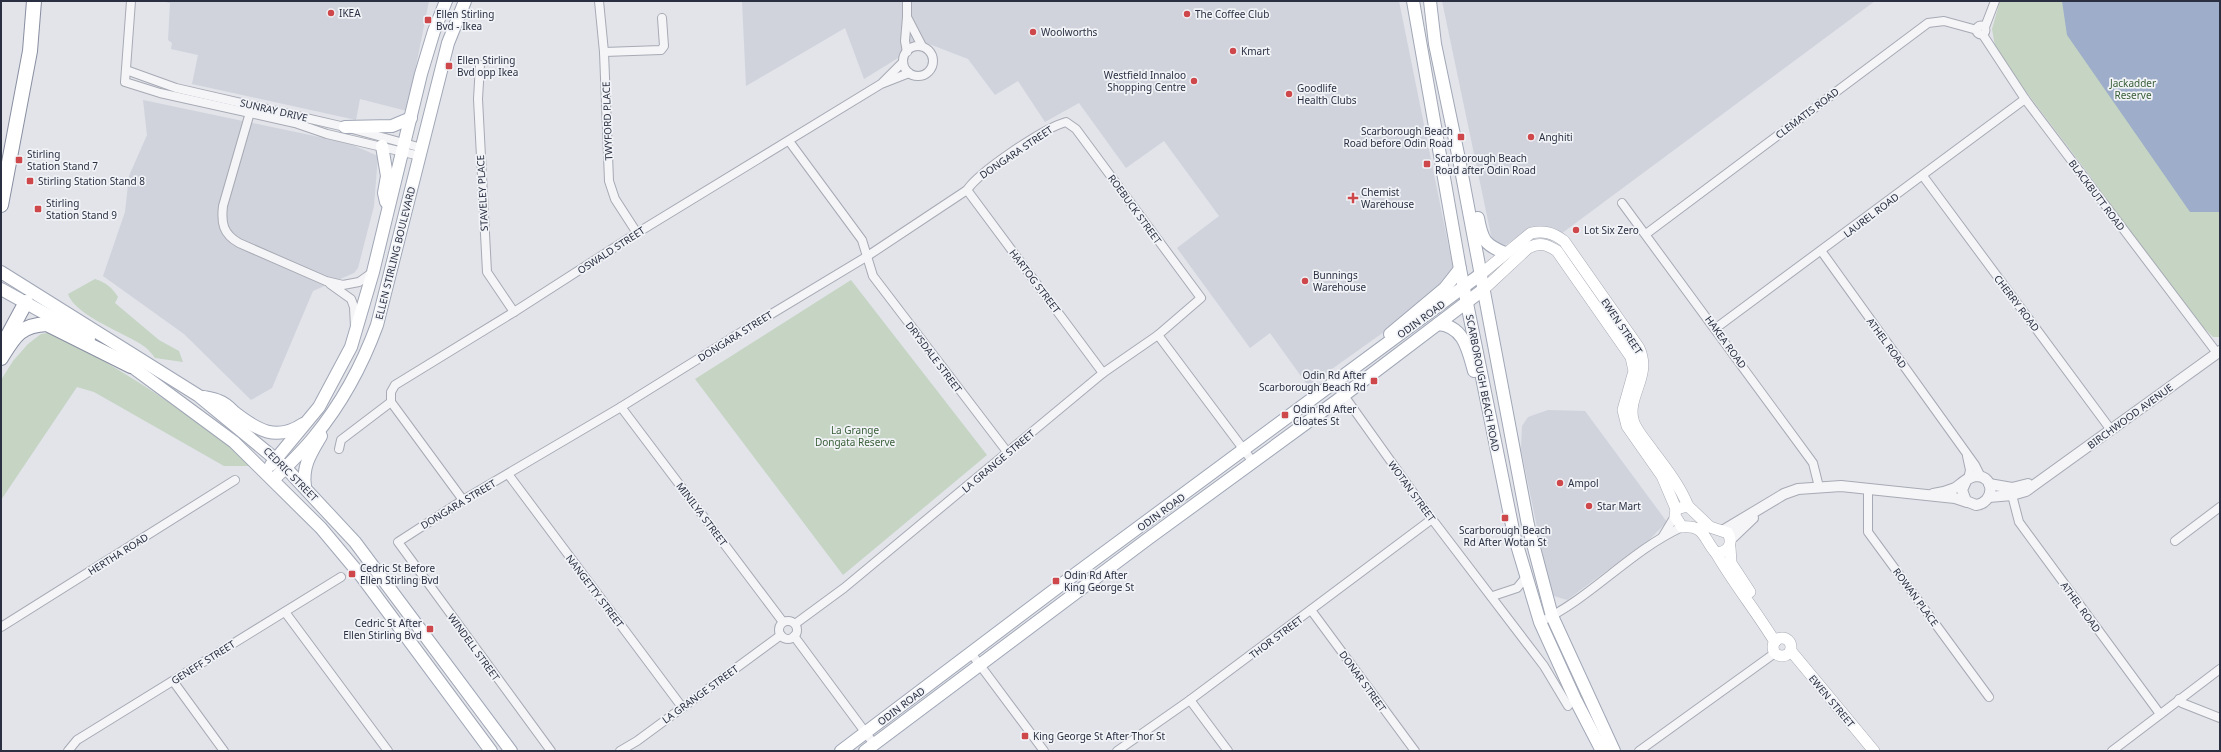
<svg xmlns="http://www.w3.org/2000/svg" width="2221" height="752" font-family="'Noto Sans',sans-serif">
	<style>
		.built { fill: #d0d3dc }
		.green { fill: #c5d4c3 }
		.water { fill: #9dadca }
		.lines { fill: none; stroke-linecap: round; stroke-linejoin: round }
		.minor-casing { stroke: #a7aab4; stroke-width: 10 }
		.tertiary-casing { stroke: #a7aab4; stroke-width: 12 }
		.secondary-casing { stroke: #a7aab4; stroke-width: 12 }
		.primary-casing { stroke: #a1a7b6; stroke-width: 14 }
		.motorway-casing { stroke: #898fa1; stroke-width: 16 }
		.minor { stroke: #f5f5f8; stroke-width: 8 }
		.tertiary { stroke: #f5f5f8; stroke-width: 10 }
		.secondary { stroke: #fff; stroke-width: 11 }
		.primary { stroke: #fff; stroke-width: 12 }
		.motorway { stroke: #fff; stroke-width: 14 }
		.poi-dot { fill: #ce484b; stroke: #f1f3f7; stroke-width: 1.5 }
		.labels { text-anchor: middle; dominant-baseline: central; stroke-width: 3.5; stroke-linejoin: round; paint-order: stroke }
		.poi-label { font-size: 10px; fill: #2a3042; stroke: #f1f3f7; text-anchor: start }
		.park-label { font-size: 10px; fill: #395e37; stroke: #f1f3f7 }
		.street-label { font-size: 10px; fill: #2a3042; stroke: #f1f3f7 }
	</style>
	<rect width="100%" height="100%" fill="#e2e4ea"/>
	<g class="built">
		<polygon points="161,1 429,1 407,111 360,99 356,120 192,84 198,55 171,49 172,43 168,40 170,3"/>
		<polygon points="742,1 1399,1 1454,273 1436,295 1308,386 1270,333 1250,348 1177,248 1219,216 1164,141 1126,168 1079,103 1045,122 1018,81 995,95 968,59 924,42 864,79 845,28 746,86"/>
		<polygon points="1442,1 1875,1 1546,245 1533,226 1504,246 1495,244 1491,235"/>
		<polygon points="143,100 348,143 378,156 374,206 358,268 354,273 313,291 272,388 251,400 184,334 103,276 125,212 129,176 147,135"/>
		<polygon points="1548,410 1585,411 1667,522 1649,540 1567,600 1554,596 1550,591 1521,449 1522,426 1528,417"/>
	</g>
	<g class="green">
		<polygon points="2000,1 2220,1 2220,337 2213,337 2192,316 2084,168 1996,52 1992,29"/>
		<path d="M95 279C105 282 112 287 118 297L115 303 159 340 179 351 183 362 155 358C152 354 149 350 145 347 126 333 75 316 68 294Z"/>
		<polygon points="851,280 987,455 843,575 695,379"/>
		<path d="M53 332C122 370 193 414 252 466H224L94 392 77 387 1 500V380L13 361 28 344 41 334Z"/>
	</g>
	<polygon class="water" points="2062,1 2220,1 2220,212 2190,212 2067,35"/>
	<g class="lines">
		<defs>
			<g id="minor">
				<polyline points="131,1 125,82 160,93 295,123 327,134 420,156"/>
				<polyline points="599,1 604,52 609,181 615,199 637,233"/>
				<polyline points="907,1 907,17 922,46"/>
				<circle cx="1981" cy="30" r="4.5"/>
				<polyline points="1985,27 1995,1"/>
				<polyline points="1983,35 2025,99 2217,353"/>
				<circle cx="918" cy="61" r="15"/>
				<polyline points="604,52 661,50 664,46 662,18"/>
				<polyline points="907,52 905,41 907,17"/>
				<polyline points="480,65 478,99 487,272 514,312"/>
				<polyline points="126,70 176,88 345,127 422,148"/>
				<polyline points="883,82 903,62"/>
				<path d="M251 109 223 206C221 223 223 234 239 243L326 281 343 285 359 282 373 272"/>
				<polyline points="789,141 862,240 873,276 1008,453"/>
				<polyline points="1923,176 2111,430"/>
				<polyline points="967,190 1103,373"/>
				<polyline points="1622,203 1813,463 1819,487"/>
				<polyline points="1646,234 1928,23 1944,21 1977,30"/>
				<polyline points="1822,252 1975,465 1981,477"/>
				<polyline points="330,284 351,299 354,307 355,327"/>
				<polyline points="1716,328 2025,99"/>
				<polyline points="1158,335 1253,462"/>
				<polyline points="1335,383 1432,519 1544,666 1568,706"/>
				<polyline points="391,402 463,500"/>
				<polyline points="621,407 783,622"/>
				<polyline points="339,449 341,440 391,402 391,392 395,385 514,312 637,233 881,84 909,73"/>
				<polyline points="1967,456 1970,470 1968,479"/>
				<polyline points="508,474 682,707"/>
				<polyline points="1868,489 1868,532 1989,697"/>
				<polyline points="2012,495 2019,522 2160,714"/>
				<polyline points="1663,536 1675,516"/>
				<polyline points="2175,541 2220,507"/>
				<polyline points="1493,596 1517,588 1526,577"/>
				<polyline points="1311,610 1415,751"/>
				<polyline points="285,612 388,751"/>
				<circle cx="788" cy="630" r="9"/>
				<path d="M1540 622C1591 598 1630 551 1682 527"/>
				<polyline points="1,627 235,480"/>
				<polyline points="794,636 874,744"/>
				<polyline points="971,653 1044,751"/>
				<polyline points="173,681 224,751"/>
				<polyline points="2179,699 2182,703 2220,718"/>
				<polyline points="1190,700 1228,751"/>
				<polyline points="68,751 77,740 341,577"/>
				<path d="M551 751 398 542 463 500 621 407 743 331 866 257 967 190C980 171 1044 128 1066 122L1076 129 1201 298 1158 335 1103 373 844 588 795 624"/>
				<polyline points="620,751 637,741 781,635"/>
				<polyline points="1117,751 1190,700 1432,519"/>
				<polyline points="1639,751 1775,653"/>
				<polyline points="2112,751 2220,669"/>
			</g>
			<g id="tertiary">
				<polyline points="1989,484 2012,488 2028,484"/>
				<path d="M1933 494C1941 493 1948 491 1955 488 1961 484 1969 476 1977 476 1996 477 1994 503 1976 505L1966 501 1962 490 1966 481"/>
				<polyline points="1989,497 2012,495 2026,491 2220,351"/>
				<polyline points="1724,530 1784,494 1798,489 1841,486 1955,498 1967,502"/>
				<polyline points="1731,539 1753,518"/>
			</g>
			<g id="secondary">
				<path d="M1481 274 1531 233C1544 230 1553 233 1564 241L1639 348C1652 376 1627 395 1633 420 1636 431 1647 442 1653 451 1666 468 1680 486 1688 506"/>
				<path d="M1484 289 1528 248C1540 242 1546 244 1557 251L1631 357 1634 371 1623 410 1627 426 1662 476 1676 509"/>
				<path d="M1688 506 1710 527 1728 533C1733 544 1729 552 1716 553 1703 538 1705 525 1682 527L1675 516 1676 509Z"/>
				<polyline points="1730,547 1731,563 1750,592"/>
				<path d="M1716 553C1734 584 1756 611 1775 642"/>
				<circle cx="1782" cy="647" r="9"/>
				<polyline points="1791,651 1874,751"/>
			</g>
			<g id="primary">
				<polyline points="1413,1 1460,269 1514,535 1540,622 1575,699 1602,751"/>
				<polyline points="1430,1 1435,44 1459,159 1528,525 1552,616 1614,751"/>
				<polyline points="345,127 392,126 411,118"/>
				<polyline points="382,146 387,176 384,193 386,202"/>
				<path d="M1478 218C1482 240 1485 245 1505 253"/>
				<polyline points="1,272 199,396 285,467 355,542 511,751"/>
				<polyline points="1,289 89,338"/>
				<path d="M1438 324C1464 326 1468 350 1474 371"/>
				<polyline points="1390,334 1445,288 1460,269"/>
				<polyline points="123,360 234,442 321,528 362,577 491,751"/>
				<path d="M204 397C209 398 215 399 219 401 225 403 230 408 234 412 257 430 276 442 303 424"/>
				<polyline points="271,465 319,407 351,347 373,272 421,74 434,31 446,1"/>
				<path d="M273 480C287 466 302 452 314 437 342 403 362 366 377 325L448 43 465 1"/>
				<path d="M305 486C302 466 311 453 321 436"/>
				<polyline points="841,751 1078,572 1481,274"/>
				<polyline points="865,751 1149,538 1335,402 1484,289"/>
			</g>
			<g id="motorway">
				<polyline points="1,205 30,51 34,1"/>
				<polyline points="6,339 26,302"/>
				<path d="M1 358C14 337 20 325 47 324L131 366"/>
			</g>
		</defs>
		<use href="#minor" class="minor-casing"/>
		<use href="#tertiary" class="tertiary-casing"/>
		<use href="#secondary" class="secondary-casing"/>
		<use href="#primary" class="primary-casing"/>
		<use href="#motorway" class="motorway-casing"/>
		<use href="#minor" class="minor"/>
		<use href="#tertiary" class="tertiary"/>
		<use href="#secondary" class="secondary"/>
		<use href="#primary" class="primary"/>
		<use href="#motorway" class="motorway"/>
	</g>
	<g class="poi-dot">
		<circle cx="331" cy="13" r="4"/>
		<circle cx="1187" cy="14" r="4"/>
		<rect x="424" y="16" width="8" height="8" rx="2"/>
		<circle cx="1033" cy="32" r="4"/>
		<circle cx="1233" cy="51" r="4"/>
		<rect x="445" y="62" width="8" height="8" rx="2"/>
		<circle cx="1194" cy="81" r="4"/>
		<circle cx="1289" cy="94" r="4"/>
		<rect x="1457" y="133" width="8" height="8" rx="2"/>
		<circle cx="1531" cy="137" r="4"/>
		<rect x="15" y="156" width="8" height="8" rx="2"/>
		<rect x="1423" y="160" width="8" height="8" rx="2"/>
		<rect x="26" y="177" width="8" height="8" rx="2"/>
		<path d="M1351 192h4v4h4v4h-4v4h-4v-4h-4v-4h4z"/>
		<rect x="34" y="205" width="8" height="8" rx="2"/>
		<circle cx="1576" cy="230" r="4"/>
		<circle cx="1305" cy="281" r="4"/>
		<rect x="1370" y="377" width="8" height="8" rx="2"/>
		<rect x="1281" y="411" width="8" height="8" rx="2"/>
		<circle cx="1560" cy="483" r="4"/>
		<circle cx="1589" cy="506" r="4"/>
		<rect x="1501" y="514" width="8" height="8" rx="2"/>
		<rect x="348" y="570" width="8" height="8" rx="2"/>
		<rect x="1052" y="577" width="8" height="8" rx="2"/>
		<rect x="426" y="625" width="8" height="8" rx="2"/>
		<rect x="1021" y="732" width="8" height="8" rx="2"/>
	</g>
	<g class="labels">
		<g class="poi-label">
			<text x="339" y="13">IKEA</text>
			<text x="436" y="14">Ellen Stirling<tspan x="436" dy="12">Bvd - Ikea</tspan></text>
			<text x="1195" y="14">The Coffee Club</text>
			<text x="1041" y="32">Woolworths</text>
			<text x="1241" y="51">Kmart</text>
			<text x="457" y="60">Ellen Stirling<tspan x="457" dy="12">Bvd opp Ikea</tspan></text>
			<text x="1186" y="75" text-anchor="end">Westfield Innaloo<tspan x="1186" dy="12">Shopping Centre</tspan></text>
			<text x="1297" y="88">Goodlife<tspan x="1297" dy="12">Health Clubs</tspan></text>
			<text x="1453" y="131" text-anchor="end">Scarborough Beach<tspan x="1453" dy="12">Road before Odin Road</tspan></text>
			<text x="1539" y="137">Anghiti</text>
			<text x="27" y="154">Stirling<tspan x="27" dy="12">Station Stand 7</tspan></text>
			<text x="1435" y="158">Scarborough Beach<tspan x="1435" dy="12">Road after Odin Road</tspan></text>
			<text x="38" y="181">Stirling Station Stand 8</text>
			<text x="1361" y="192">Chemist<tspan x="1361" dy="12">Warehouse</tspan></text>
			<text x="46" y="203">Stirling<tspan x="46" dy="12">Station Stand 9</tspan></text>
			<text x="1584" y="230">Lot Six Zero</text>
			<text x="1313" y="275">Bunnings<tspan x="1313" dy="12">Warehouse</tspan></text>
			<text x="1366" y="375" text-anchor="end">Odin Rd After<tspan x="1366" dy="12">Scarborough Beach Rd</tspan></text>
			<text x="1293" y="409">Odin Rd After<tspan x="1293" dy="12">Cloates St</tspan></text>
			<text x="1568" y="483">Ampol</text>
			<text x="1597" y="506">Star Mart</text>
			<text x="1505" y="530" text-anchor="middle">Scarborough Beach<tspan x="1505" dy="12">Rd After Wotan St</tspan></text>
			<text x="360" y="568">Cedric St Before<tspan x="360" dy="12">Ellen Stirling Bvd</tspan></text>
			<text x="1064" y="575">Odin Rd After<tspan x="1064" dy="12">King George St</tspan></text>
			<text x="422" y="623" text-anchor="end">Cedric St After<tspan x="422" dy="12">Ellen Stirling Bvd</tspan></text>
			<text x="1033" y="736">King George St After Thor St</text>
		</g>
		<g class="park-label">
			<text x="2133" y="83">Jackadder<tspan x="2133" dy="12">Reserve</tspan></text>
			<text x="855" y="430">La Grange<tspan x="855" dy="12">Dongata Reserve</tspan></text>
		</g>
		<g class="street-label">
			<text transform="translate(274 110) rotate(13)">SUNRAY DRIVE</text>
			<text transform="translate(1807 113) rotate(-37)">CLEMATIS ROAD</text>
			<text transform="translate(607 121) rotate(-92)">TWYFORD PLACE</text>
			<text transform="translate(1016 152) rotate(-34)">DONGARA STREET</text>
			<text transform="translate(482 193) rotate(-93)">STAVELEY PLACE</text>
			<text transform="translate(2097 195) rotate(53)">BLACKBUTT ROAD</text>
			<text transform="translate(1135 209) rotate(54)">ROEBUCK STREET</text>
			<text transform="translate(1871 215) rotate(-37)">LAUREL ROAD</text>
			<text transform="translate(611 250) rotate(-33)">OSWALD STREET</text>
			<text transform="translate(395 253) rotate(-76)">ELLEN STIRLING BOULEVARD</text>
			<text transform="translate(1035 281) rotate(53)">HARTOG STREET</text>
			<text transform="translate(2017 303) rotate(53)">CHERRY ROAD</text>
			<text transform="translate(1421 319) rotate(-36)">ODIN ROAD</text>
			<text transform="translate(1622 326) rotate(56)">EWEN STREET</text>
			<text transform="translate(735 336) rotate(-32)">DONGARA STREET</text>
			<text transform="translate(1726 342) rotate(54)">HAKEA ROAD</text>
			<text transform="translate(1887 343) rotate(54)">ATHEL ROAD</text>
			<text transform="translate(934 357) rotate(53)">DRYSDALE STREET</text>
			<text transform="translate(1483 383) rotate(79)">SCARBOROUGH BEACH ROAD</text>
			<text transform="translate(2130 416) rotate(-36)">BIRCHWOOD AVENUE</text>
			<text transform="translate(998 461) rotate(-40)">LA GRANGE STREET</text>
			<text transform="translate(291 474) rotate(45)">CEDRIC STREET</text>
			<text transform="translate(1412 491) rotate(54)">WOTAN STREET</text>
			<text transform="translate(458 504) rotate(-31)">DONGARA STREET</text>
			<text transform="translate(1161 512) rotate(-36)">ODIN ROAD</text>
			<text transform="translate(702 514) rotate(53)">MINILYA STREET</text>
			<text transform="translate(118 554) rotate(-32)">HERTHA ROAD</text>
			<text transform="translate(595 591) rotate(53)">NANGETTY STREET</text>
			<text transform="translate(1916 597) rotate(54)">ROWAN PLACE</text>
			<text transform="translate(2081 607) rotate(54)">ATHEL ROAD</text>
			<text transform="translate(1276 637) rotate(-37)">THOR STREET</text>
			<text transform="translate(474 647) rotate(54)">WINDELL STREET</text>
			<text transform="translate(203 662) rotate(-32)">GENEFF STREET</text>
			<text transform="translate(1363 681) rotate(54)">DONAR STREET</text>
			<text transform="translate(700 694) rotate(-36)">LA GRANGE STREET</text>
			<text transform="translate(1832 701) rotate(50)">EWEN STREET</text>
			<text transform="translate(901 706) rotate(-37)">ODIN ROAD</text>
		</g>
	</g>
	<rect width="2221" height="752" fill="none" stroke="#2a3042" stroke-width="4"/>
</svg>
